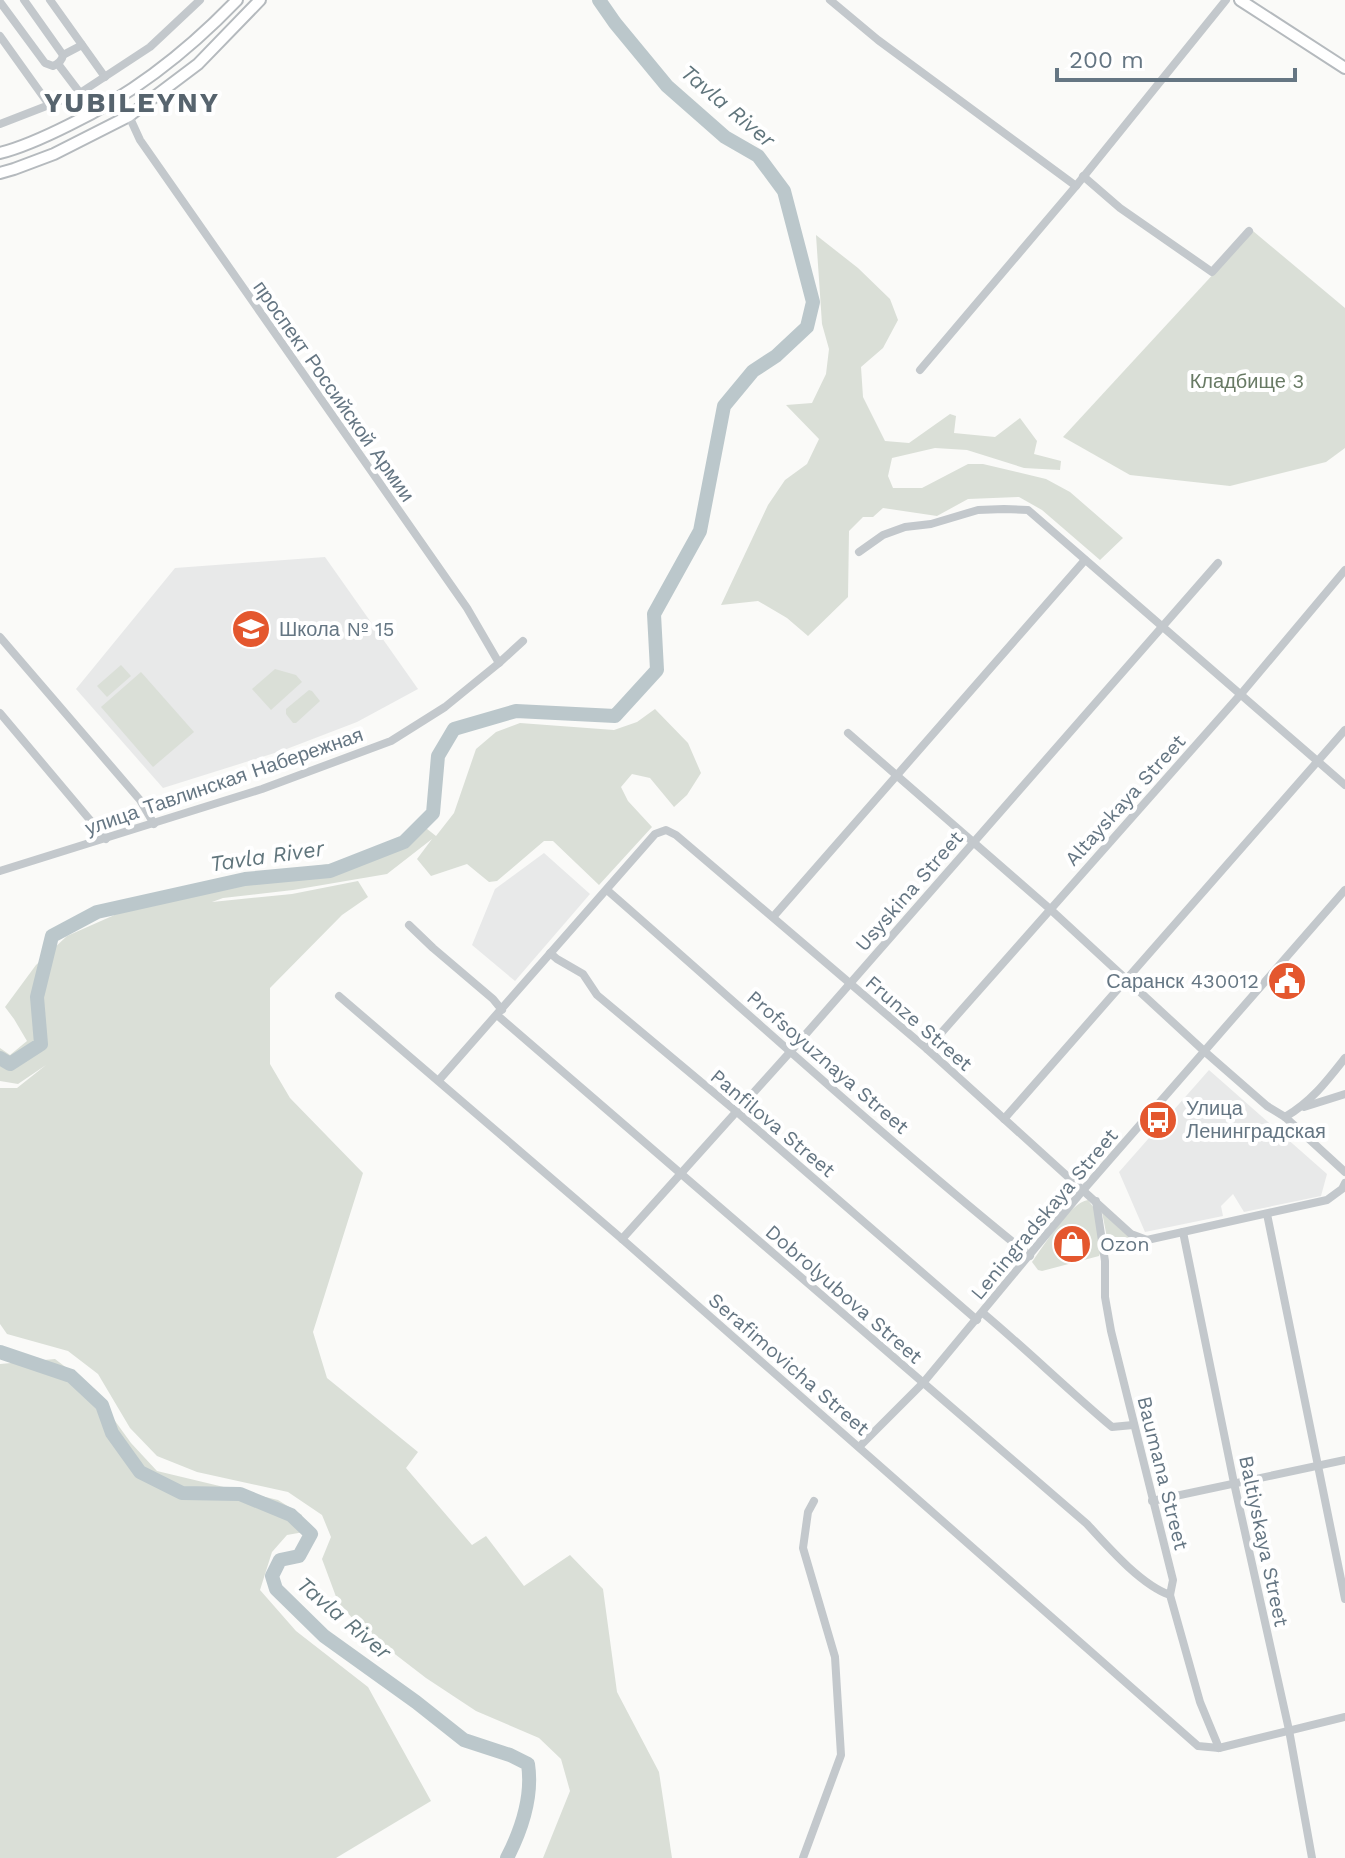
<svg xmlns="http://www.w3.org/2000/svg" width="1345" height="1858" font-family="'Work Sans',sans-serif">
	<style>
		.built { fill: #e8e9e9 }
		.green { fill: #dadfd7 }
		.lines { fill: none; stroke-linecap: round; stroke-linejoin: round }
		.river { stroke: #bbc7cb; stroke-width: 14 }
		.major-casing { stroke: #b5babe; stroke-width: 14 }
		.minor { stroke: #c3c8cc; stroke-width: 8 }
		.major { stroke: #fff; stroke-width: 10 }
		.labels { text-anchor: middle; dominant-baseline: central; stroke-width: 8; stroke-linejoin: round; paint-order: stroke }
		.park-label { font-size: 20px; fill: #687a64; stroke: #fff }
		.street-label { font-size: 20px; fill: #657683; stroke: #fff }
		.poi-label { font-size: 20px; fill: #657683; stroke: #fff; text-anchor: start }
		.water-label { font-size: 22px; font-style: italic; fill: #60757c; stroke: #fff }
		.district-label { font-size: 28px; font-weight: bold; letter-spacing: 2px; fill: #57646e; stroke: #fff }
	</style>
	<rect width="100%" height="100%" fill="#fafaf8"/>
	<g class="built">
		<polygon points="325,557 418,689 357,722 284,750 163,788 76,689 175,568"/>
		<polygon points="544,853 590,894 515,981 472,945 495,889"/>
		<polygon points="1209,1070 1327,1174 1321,1196 1244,1212 1233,1194 1221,1206 1223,1216 1145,1232 1119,1172"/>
	</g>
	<g class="green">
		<polygon points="1253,231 1345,308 1345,448 1326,462 1230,486 1130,475 1063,437"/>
		<polygon points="816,235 858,268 890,299 898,320 883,348 861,367 863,397 885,441 909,443 950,414 956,416 954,433 995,437 1020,418 1037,441 1034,454 1061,461 1060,470 1024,468 967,450 935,448 892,458 888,476 893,488 922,488 968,464 983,464 1046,479 1070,492 1123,538 1100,560 1042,510 1019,497 968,499 937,516 883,508 873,517 863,517 849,531 848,597 808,636 787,618 758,601 721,605 768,505 785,480 807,464 819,439 786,405 812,403 826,374 829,349 822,324"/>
		<polygon points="121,665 131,676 107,697 97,686"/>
		<polygon points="275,669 296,675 302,682 271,710 252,689"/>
		<polygon points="141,672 194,732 153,767 101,707"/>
		<polygon points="309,690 312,691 320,701 296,723 293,723 286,714 286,709"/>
		<polygon points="655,709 688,743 701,773 687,795 674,807 650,778 632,774 621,787 628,801 652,827 599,885 553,841 544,841 497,881 489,882 467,864 431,876 417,859 432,839 387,874 293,890 223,898 212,902 292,894 358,881 368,897 342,915 270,988 270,1064 290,1098 363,1173 313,1332 327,1378 418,1452 406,1468 472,1545 486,1536 524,1586 570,1555 603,1589 617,1692 659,1772 672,1858 543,1858 570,1791 561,1759 539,1738 476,1711 426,1678 361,1628 338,1602 322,1559 331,1537 322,1515 288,1492 197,1472 157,1456 130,1428 98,1374 68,1351 7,1334 0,1324 0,1088 17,1088 46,1065 18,1084 0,1081 0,1048 10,1055 27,1041 14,1019 5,1007 36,965 67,936 119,913 203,882 336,863 374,861 417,821 436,836 454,813 476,749 496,732 520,723 614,730 637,722"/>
		<path d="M1088 1200 1094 1208 1101 1251 1099 1256 1042 1271 1038 1270 1032 1262C1044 1246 1069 1203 1088 1200Z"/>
		<polygon points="1102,1212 1119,1228 1137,1243 1109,1248"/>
		<polygon points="55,1359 89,1385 131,1443 157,1471 278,1500 302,1515 304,1532 287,1535 272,1552 260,1590 296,1631 368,1687 431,1801 336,1858 0,1858 0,1364"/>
	</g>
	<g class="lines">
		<g class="river">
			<polyline points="0,1058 10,1064 41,1044 37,997 52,936 97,912 245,879 330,871 404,842 433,813 438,756 454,729 516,711 615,716 657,670 654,614 700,531 724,406 753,371 776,356 807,327 813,302 784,191 758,156 725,137 667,86 615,23 599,0"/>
			<path d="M0 1352 71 1376 102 1405 112 1433 140 1472 182 1493 240 1494 291 1515 311 1534 299 1556 280 1560 272 1576 276 1589 324 1636 416 1702 464 1740 510 1755 528 1764C533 1797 522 1829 507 1858"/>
		</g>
		<defs>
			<g id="major">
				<polyline points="1240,0 1345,68"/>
				<path d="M0 153C24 147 47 136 69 125 134 94 187 52 237 0"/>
				<polyline points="0,173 14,169 54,154 129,116 198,64 260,0"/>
			</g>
		</defs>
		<use href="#major" class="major-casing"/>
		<g class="minor">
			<polyline points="50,0 105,77"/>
			<polyline points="830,0 878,40 1076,186"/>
			<path d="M0 2 45 63 53 66C58 64 62 61 63 55L24 0"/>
			<polyline points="0,36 50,106"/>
			<polyline points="63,55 82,45"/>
			<polyline points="58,64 80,93"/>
			<polyline points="129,116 140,140 467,608 499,663"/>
			<polyline points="0,124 80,93 150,47 200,0"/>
			<polyline points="1083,176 1120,208 1212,272 1249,231"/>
			<polyline points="920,370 1076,186 1226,0"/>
			<polyline points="859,552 883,535 905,527 931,524 978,510 1004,509 1028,510 1345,785"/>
			<polyline points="0,637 140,800 154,824"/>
			<polyline points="0,713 106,839"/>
			<polyline points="848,733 1050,909 1204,1051 1267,1106 1285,1117 1345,1172"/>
			<polyline points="0,871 262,789 391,741 445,707 499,663 523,641"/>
			<path d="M607 890C748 1013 885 1139 1030 1256"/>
			<polyline points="773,917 1085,560"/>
			<polyline points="409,925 433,948 493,999 502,1010"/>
			<polyline points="550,953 557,959 583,974 597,995 737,1112 977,1320"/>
			<polyline points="339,996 622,1239 1198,1746 1219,1748 1345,1717"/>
			<path d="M497 1015 1087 1524C1108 1547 1141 1585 1170 1595"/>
			<polyline points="927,1049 1241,694 1345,570"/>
			<polyline points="439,1080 655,834 666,830 676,835 927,1049 1131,1234 1147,1240 1327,1200 1342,1189 1345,1183"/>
			<polyline points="1304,1107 1345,1094"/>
			<path d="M1285 1117C1311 1102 1327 1081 1345 1058"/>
			<polyline points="1004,1119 1345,730"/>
			<polyline points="1096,1201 1105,1261 1105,1297 1111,1331 1173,1580 1170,1595 1200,1702 1219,1748"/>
			<polyline points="1267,1214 1345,1599"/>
			<polyline points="1183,1232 1234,1483 1289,1730 1312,1858"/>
			<polyline points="622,1239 791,1051 1218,563"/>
			<path d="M983 1313C1027 1350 1068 1390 1112 1427L1133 1425"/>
			<polyline points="859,1447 923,1383 1084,1189 1345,890"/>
			<polyline points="1152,1501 1345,1460"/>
			<polyline points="803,1858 841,1755 835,1657 803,1548 808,1512 814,1501"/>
		</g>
		<use href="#major" class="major"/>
	</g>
	<defs>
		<symbol id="school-disc" viewBox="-11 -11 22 22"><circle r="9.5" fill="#e4572e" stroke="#fff"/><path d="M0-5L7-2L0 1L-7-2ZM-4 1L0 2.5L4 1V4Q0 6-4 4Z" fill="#fff"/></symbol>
		<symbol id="civic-disc" viewBox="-11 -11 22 22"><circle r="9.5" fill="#e4572e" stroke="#fff"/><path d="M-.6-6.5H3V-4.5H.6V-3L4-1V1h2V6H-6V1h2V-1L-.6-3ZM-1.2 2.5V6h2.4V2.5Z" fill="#fff"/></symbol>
		<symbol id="bus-disc" viewBox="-11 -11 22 22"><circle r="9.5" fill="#e4572e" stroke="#fff"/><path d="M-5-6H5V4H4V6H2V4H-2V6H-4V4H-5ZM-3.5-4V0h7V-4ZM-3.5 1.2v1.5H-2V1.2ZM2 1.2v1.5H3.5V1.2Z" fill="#fff"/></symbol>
		<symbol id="shop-disc" viewBox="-11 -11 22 22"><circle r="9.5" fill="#e4572e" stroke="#fff"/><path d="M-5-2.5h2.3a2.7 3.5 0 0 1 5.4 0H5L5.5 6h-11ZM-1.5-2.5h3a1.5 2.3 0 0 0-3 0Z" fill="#fff"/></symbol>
	</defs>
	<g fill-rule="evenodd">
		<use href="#school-disc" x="229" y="607" width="44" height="44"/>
		<use href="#civic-disc" x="1265" y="959" width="44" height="44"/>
		<use href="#bus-disc" x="1136" y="1098" width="44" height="44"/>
		<use href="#shop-disc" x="1050" y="1222" width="44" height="44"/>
	</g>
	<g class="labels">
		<g class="park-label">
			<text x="1247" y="381">Кладбище 3</text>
		</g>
		<g class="street-label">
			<text transform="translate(334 391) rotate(55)">проспект Российской Армии</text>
			<text transform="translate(224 781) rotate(-19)">улица Тавлинская Набережная</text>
			<text transform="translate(1125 800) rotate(-48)">Altayskaya Street</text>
			<text transform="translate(909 891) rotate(-49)">Usyskina Street</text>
			<text transform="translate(919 1023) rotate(41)">Frunze Street</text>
			<text transform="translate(828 1062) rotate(41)">Profsoyuznaya Street</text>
			<text transform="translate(773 1123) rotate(40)">Panfilova Street</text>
			<text transform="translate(1044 1214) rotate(-50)">Leningradskaya Street</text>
			<text transform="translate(844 1294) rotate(41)">Dobrolyubova Street</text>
			<text transform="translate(789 1364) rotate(41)">Serafimovicha Street</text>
			<text transform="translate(1163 1473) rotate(76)">Baumana Street</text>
			<text transform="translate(1264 1541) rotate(78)">Baltiyskaya Street</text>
		</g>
		<g class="poi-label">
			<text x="279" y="629">Школа № 15</text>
			<text x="1259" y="981" text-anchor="end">Саранск 430012</text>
			<text x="1186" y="1108">Улица<tspan x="1186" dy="23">Ленинградская</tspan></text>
			<text x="1100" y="1244">Ozon</text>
		</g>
		<g class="water-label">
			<text transform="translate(728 106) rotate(40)">Tavla River</text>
			<text transform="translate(267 856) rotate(-8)">Tavla River</text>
			<text transform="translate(344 1618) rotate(40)">Tavla River</text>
		</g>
		<g class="district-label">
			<text x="132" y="102">YUBILEYNY</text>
		</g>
	</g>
	<path d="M1057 68v12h238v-12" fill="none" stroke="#657683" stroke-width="4"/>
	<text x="1069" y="68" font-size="24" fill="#657683" stroke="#ffffff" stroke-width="6" paint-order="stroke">200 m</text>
</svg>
